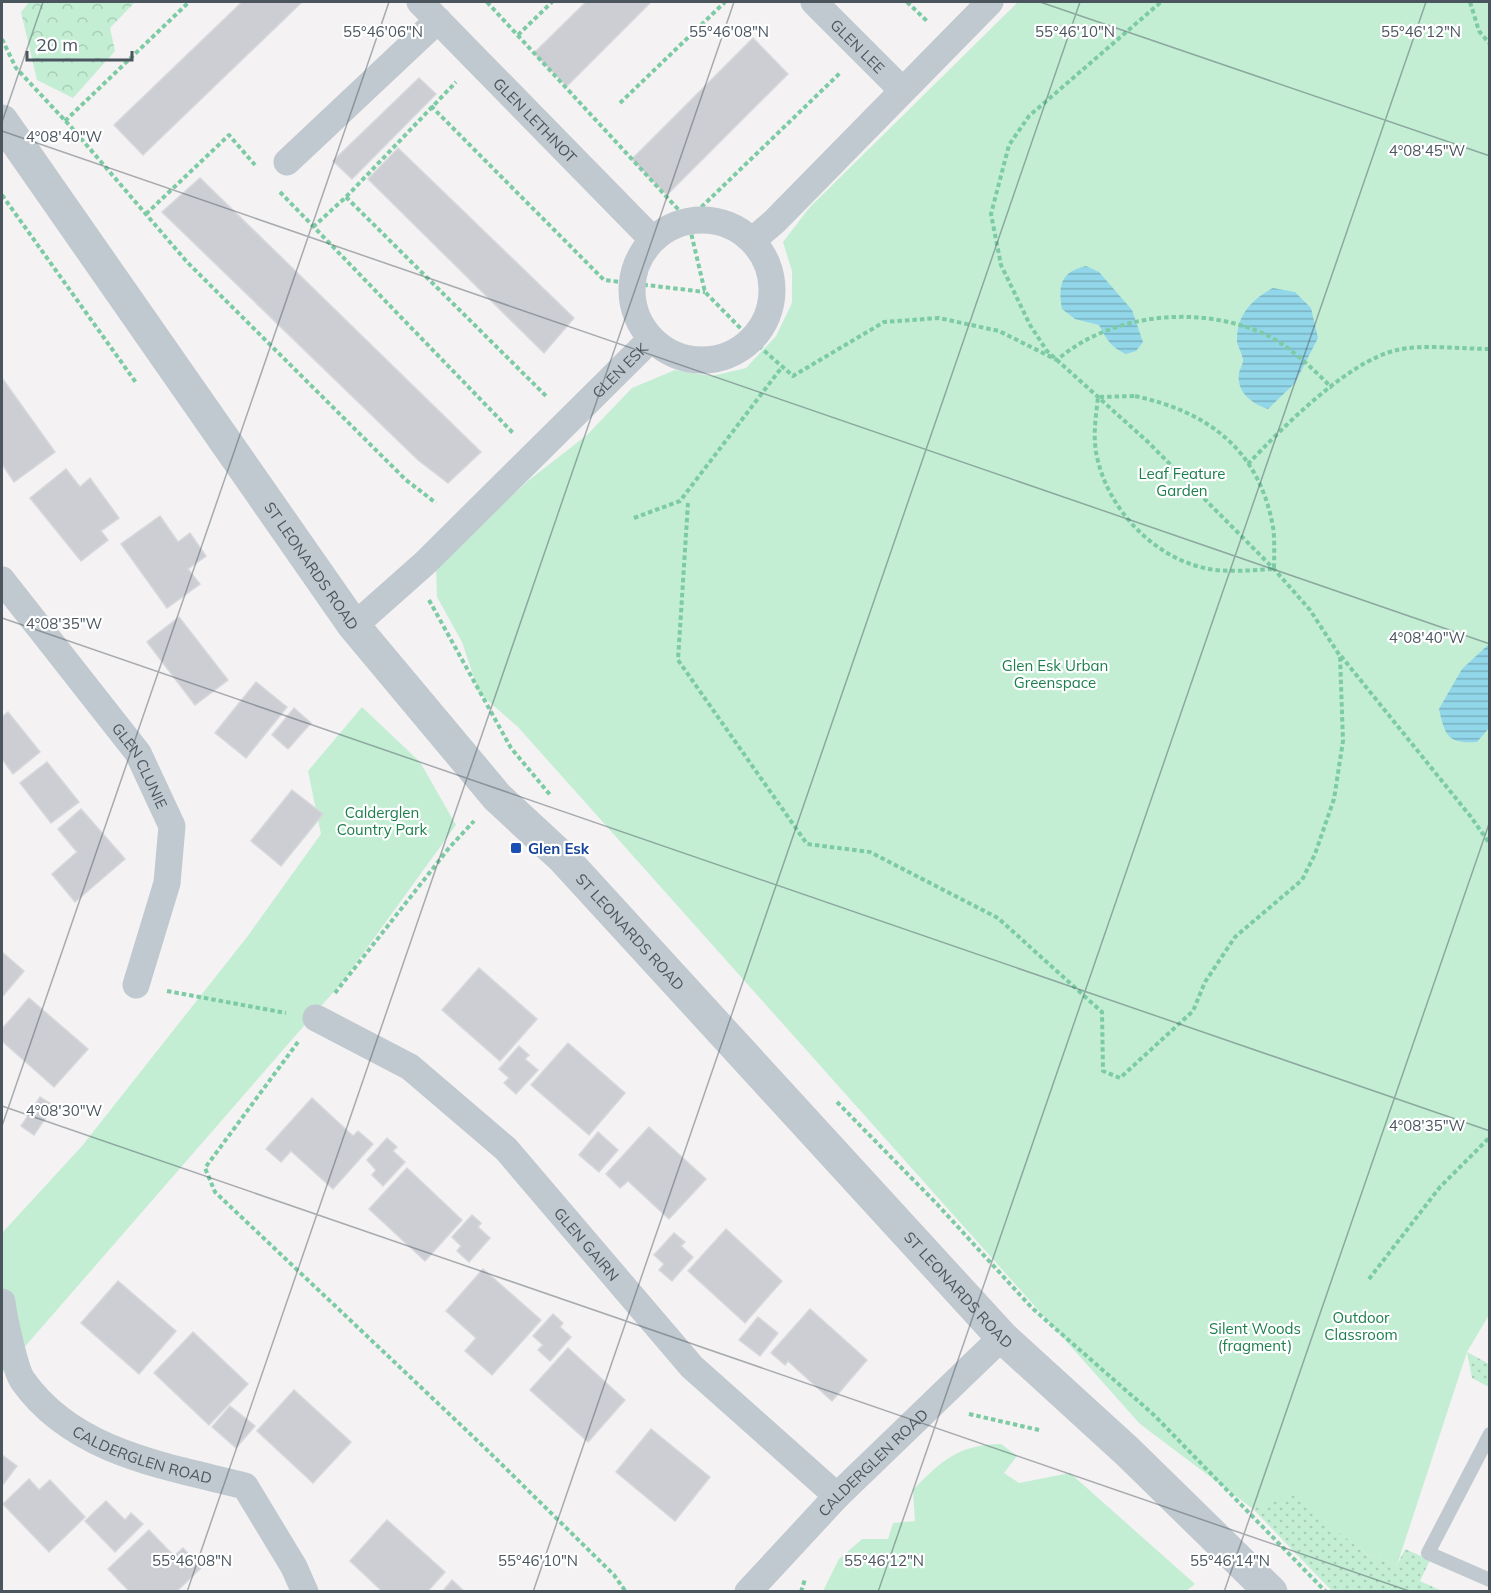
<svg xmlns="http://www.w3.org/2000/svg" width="1491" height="1593" font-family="Mulish,sans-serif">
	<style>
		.grass { fill: url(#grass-dots) }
		.forest { fill: url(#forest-crowns) }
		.park { fill: #c3eed4 }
		.water { fill: url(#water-rules) }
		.building { fill: #ccced4; stroke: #d6d8dc; stroke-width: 1.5 }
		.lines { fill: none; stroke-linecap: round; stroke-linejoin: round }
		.path { stroke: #7ccba4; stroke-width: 4; stroke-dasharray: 4.5 3; stroke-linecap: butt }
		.service { stroke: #c0c9cf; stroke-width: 14 }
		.minor { stroke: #c0c9cf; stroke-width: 27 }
		.tertiary { stroke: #c0c9cf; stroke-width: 33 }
		.ticks { fill: none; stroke: #4a555e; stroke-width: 1.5; stroke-opacity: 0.45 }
		.transit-dot { fill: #1a4fb4; stroke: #fff; stroke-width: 2 }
		.labels { text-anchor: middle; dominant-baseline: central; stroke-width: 4.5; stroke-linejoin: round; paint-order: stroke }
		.street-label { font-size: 15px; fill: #4a555e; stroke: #fff }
		.park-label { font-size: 15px; fill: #1c7f4d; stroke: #fff }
		.transit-label { font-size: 15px; font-weight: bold; fill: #164399; stroke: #fff; text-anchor: start }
		.ticks-label { font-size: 15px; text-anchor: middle; fill: #4a555e; stroke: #fff; stroke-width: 4.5; stroke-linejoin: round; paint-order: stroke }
	</style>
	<defs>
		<pattern id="grass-dots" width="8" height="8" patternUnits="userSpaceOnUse" patternTransform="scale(1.5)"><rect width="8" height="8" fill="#c3eed4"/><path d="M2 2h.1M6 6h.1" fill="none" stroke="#a9ceb8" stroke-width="1.8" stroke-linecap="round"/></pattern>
		<pattern id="forest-crowns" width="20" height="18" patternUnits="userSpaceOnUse" patternTransform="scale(1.5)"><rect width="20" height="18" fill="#c3eed4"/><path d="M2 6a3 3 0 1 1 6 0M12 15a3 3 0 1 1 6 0" fill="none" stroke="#a9ceb8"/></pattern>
		<pattern id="water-rules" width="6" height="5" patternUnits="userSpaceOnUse" patternTransform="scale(1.5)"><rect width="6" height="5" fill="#92d7e9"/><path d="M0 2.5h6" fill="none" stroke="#79b1c0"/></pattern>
	</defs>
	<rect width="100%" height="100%" fill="#f4f2f2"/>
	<g class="grass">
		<polygon points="1467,1352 1489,1364 1489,1387 1472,1378"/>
		<polygon points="1292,1493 1366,1554 1397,1565 1405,1549 1430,1560 1420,1581 1442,1591 1332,1591 1253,1509"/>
	</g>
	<polygon class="forest" points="29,2 135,2 110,28 115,51 73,98 37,80 21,12"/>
	<g class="park">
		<polygon points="1018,2 1489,2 1489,1315 1467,1352 1397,1565 1366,1554 1292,1494 1253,1509 1140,1424 518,727 479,693 462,642 437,597 436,566 529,480 587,435 632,388 675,370 712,376 746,368 776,336 792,303 792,271 783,242 810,207"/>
		<polygon points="362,707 420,762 456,825 343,981 2,1373 2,1233 82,1146 247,937 321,834 308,771"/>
		<path d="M1001 1444 1017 1456 1004 1473 1019 1483 1070 1473 1195 1584 1185 1592 823 1591 839 1559 862 1539H888L893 1523 915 1521 913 1490C942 1460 958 1445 1001 1444Z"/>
	</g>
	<g class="water">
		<path d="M1086 266 1099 272 1132 310 1143 342 1136 351 1126 354C1111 347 1107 340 1099 325L1075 319 1062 309C1058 284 1061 272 1086 266Z"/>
		<path d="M1273 288 1295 292 1311 308 1318 338 1295 383 1268 409C1252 404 1236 392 1239 373 1240 369 1243 364 1243 360 1242 352 1236 345 1237 338 1238 313 1253 299 1273 288Z"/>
		<path d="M1489 644V728L1477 742C1448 744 1445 736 1439 709L1462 669Z"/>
	</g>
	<g class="building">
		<polygon points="242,2 302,2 143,155 114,125"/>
		<polygon points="586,2 651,2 567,86 534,53"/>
		<polygon points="753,38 788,74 667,195 632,159"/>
		<polygon points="419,78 436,94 352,179 333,161"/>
		<polygon points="398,148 574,318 544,353 368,179"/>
		<polygon points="200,178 481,452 448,483 418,460 162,212"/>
		<polygon points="2,378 55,452 14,482 2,464"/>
		<polygon points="66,469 80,487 90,478 119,518 101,531 108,540 81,561 30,498"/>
		<polygon points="160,516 178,542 190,533 206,556 188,569 200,584 167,608 121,544"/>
		<polygon points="179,617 228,680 195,705 147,642"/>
		<polygon points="256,682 287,707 246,758 215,733"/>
		<polygon points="294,708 311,723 288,749 272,735"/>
		<polygon points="8,712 40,752 13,774 2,759 2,717"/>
		<polygon points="47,762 79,802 51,823 20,783"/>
		<polygon points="292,790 323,814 281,866 251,841"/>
		<polygon points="81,809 125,859 75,902 52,874 77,852 58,829"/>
		<polygon points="2,952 24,971 2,997"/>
		<polygon points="479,968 537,1019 500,1061 442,1010"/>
		<polygon points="29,998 88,1049 54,1087 2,1041 2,1029"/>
		<polygon points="568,1043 625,1093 589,1135 531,1085"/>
		<polygon points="519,1046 529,1055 525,1059 538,1070 516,1094 504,1083 509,1078 499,1069"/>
		<polygon points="40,1097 54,1106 34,1135 21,1126"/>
		<polygon points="312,1098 353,1136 358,1131 373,1144 333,1189 291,1151 281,1162 266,1149"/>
		<polygon points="649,1127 706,1179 669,1219 628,1181 620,1188 606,1174"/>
		<polygon points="598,1132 618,1150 599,1172 579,1155"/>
		<polygon points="387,1138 397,1147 393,1151 405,1162 383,1186 372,1175 376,1170 367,1160"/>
		<polygon points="407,1168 462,1220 425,1261 369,1209"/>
		<polygon points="472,1215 481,1223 478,1227 490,1238 469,1262 457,1251 461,1246 452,1237"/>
		<polygon points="726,1229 782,1281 745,1323 688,1271"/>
		<polygon points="674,1233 685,1242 681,1246 693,1257 672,1281 659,1270 664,1264 654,1255"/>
		<polygon points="483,1269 541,1320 492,1375 465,1351 476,1338 446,1311"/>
		<polygon points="118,1281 176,1331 139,1374 81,1323"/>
		<polygon points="810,1309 867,1360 832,1401 788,1361 785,1365 771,1353"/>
		<polygon points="553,1314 563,1323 560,1327 571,1337 550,1361 538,1350 543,1345 533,1336"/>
		<polygon points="758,1317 778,1333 760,1356 739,1340"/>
		<polygon points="193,1332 248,1384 209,1425 154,1373"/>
		<polygon points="568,1348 625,1400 588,1442 530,1390"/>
		<polygon points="294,1390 351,1442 313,1483 257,1431"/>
		<polygon points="230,1406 255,1426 236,1448 212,1427"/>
		<polygon points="651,1429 710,1477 675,1521 616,1472"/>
		<polygon points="2,1455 17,1466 2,1486"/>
		<polygon points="29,1479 39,1490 50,1480 85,1517 49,1552 3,1504"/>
		<polygon points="106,1501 125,1520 131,1513 143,1524 115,1552 85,1521"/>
		<polygon points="387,1520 445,1572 427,1592 383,1592 350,1561"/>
		<polygon points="149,1530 174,1556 183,1548 201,1568 176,1592 130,1592 108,1569"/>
		<polygon points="452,1580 465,1592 442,1592"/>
	</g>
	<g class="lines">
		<g class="path">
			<polyline points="487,2 688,220 841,72"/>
			<polyline points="907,2 928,22"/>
			<polyline points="1470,2 1479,31 1490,44"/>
			<polyline points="518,35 552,2"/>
			<polyline points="2,39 16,68 72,128 187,262 406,480 436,503"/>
			<polyline points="620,103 725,2"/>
			<polyline points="431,106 604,280 705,292"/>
			<polyline points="65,121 189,2"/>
			<polyline points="280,192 513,433"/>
			<polyline points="2,195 137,384"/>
			<polyline points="346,197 548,398"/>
			<polyline points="146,214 229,135 255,165"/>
			<path d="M688 220 705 292 752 340 793 376 884 322 939 318 999 331 1057 360C1110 314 1195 305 1260 332 1288 344 1311 367 1332 388"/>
			<polyline points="313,227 346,197 456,82"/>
			<path d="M1135 396C1208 412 1259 449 1273 527 1275 540 1274 555 1274 569 1254 570 1235 572 1215 570 1156 562 1106 509 1096 452 1093 434 1096 415 1098 397Z"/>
			<path d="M1248 464C1283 427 1348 361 1397 350 1421 344 1464 349 1490 349"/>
			<polyline points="688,503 678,660 807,844 870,852 998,918 1102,1012 1103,1071 1120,1078 1193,1011 1205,982 1235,937 1302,880 1315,854 1334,799 1343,741 1340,656 1310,610 1274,569 1148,442 1047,351 1030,325 1001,265 991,214 1009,145 1029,116 1161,2"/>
			<polyline points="634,518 680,501 782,367"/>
			<polyline points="429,600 511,748 551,796"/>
			<polyline points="1341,656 1471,817 1490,844"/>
			<polyline points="167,991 286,1013"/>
			<polyline points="335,993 449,848 474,821"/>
			<polyline points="298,1042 205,1168 215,1192 484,1447 614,1575 626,1592"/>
			<polyline points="837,1102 937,1204 1032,1308 1154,1415 1326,1592"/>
			<polyline points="1369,1279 1440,1187 1490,1137"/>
			<polyline points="969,1414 1039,1430"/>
			<polyline points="801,1592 805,1579"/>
		</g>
		<polyline class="service" points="1490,1434 1428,1553 1490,1580"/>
		<g class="minor">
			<path id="s1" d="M420 2 652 239"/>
			<path id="s2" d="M814 2 902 90"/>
			<polyline points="287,162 438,20"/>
			<circle cx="702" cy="290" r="70"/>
			<polyline points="753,240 775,221 990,2"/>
			<path id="s3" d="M2 580 138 753 172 826 167 883 136 985"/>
			<path id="s4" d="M354 626 425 563 651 339"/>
			<path id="s5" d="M316 1018 410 1067 506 1149 692 1367 837 1496"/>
			<path id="s6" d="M2 1302C4 1318 15 1370 23 1381 74 1453 166 1466 245 1486L294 1567 305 1592"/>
			<path id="s7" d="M748 1592 837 1496 1002 1337"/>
		</g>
		<path class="tertiary" id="s8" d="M2 121 354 626 497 797 564 859 1002 1337 1128 1452 1271 1592"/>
	</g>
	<path class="ticks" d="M1040 2 1490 156M2 122 43 2M2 131 1490 644M2 618 1490 1131M2 1106 1412 1592M2 1126 389 2M187 1592 734 2M533 1592 1080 2M878 1592 1426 2M1224 1592 1490 821"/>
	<rect class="transit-dot" x="510" y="842" width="12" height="12" rx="3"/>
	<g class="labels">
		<g class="street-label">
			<text stroke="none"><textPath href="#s2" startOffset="62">GLEN LEE</textPath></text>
			<text stroke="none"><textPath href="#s1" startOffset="165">GLEN LETHNOT</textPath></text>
			<text stroke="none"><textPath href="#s4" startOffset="369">GLEN ESK</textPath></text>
			<text stroke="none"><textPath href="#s8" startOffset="542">ST LEONARDS ROAD</textPath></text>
			<text stroke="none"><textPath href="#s3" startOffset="232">GLEN CLUNIE</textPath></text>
			<text stroke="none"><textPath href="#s8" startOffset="1028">ST LEONARDS ROAD</textPath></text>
			<text stroke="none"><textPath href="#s5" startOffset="357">GLEN GAIRN</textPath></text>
			<text stroke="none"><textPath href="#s8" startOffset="1514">ST LEONARDS ROAD</textPath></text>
			<text stroke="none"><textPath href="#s6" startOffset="226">CALDERGLEN ROAD</textPath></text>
			<text stroke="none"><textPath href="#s7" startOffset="180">CALDERGLEN ROAD</textPath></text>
		</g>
		<g class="park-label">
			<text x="1182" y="473">Leaf Feature<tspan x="1182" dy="17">Garden</tspan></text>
			<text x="1055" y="665">Glen Esk Urban<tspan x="1055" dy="17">Greenspace</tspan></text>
			<text x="382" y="812">Calderglen<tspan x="382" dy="17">Country Park</tspan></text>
			<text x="1361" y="1317">Outdoor<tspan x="1361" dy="17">Classroom</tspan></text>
			<text x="1255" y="1328">Silent Woods<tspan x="1255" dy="17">(fragment)</tspan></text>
		</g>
		<g class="transit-label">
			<text x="528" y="848">Glen Esk</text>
		</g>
	</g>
	<g class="ticks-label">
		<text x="383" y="37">55°46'06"N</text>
		<text x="729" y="37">55°46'08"N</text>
		<text x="1075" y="37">55°46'10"N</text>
		<text x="1421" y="37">55°46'12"N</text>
		<text x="64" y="142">4°08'40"W</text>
		<text x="1427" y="156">4°08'45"W</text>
		<text x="64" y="629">4°08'35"W</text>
		<text x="1427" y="643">4°08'40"W</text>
		<text x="64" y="1116">4°08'30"W</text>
		<text x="1427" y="1131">4°08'35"W</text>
		<text x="192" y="1566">55°46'08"N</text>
		<text x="538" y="1566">55°46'10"N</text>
		<text x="884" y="1566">55°46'12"N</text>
		<text x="1230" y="1566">55°46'14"N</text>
	</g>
	<rect width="1491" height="1593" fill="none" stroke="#4a555e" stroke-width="6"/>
	<path d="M27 51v9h105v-9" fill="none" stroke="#4a555e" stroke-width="3"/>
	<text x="36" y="51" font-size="18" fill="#4a555e" stroke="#ffffff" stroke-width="4.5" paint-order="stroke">20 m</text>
</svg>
